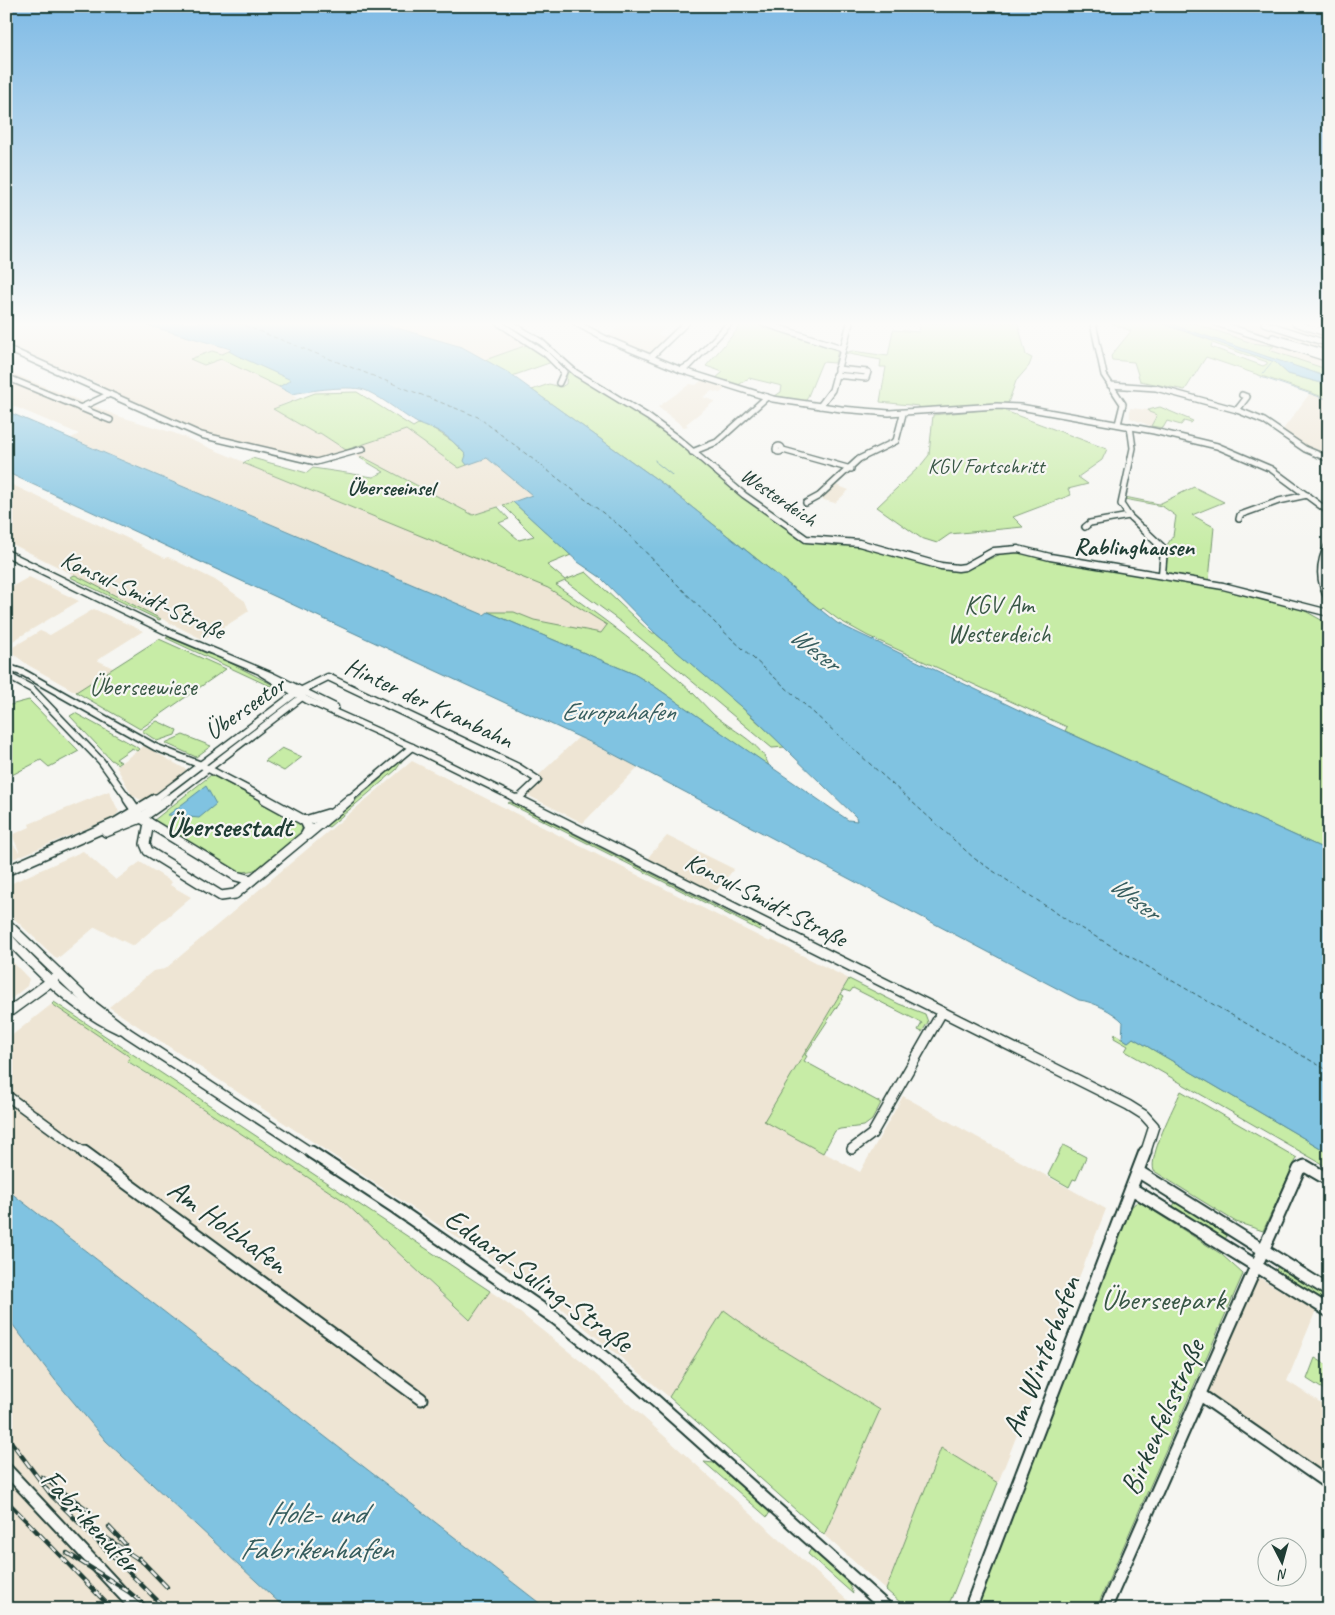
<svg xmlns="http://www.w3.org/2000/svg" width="1335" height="1615" font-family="Caveat,sans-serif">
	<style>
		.built { fill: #eee5d4 }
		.green { fill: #c7eca6; stroke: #73946d; fill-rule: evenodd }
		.water { fill: #80c3e1; stroke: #598d9c }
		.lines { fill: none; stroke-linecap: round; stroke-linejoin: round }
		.stream { stroke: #598d9c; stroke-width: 1 }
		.ferry { stroke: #375e5f; stroke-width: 1; stroke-dasharray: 4.5 3; stroke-linecap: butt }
		.minor-far3-casing { stroke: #1f3d34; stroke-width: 8 }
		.minor-far2-casing { stroke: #1f3d34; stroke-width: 9 }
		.minor-far1-casing { stroke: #1f3d34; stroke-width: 12 }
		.minor-casing { stroke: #1f3d34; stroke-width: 15 }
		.minor-far3 { stroke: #f6f6f2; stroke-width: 5 }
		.minor-far2 { stroke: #f6f6f2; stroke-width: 6 }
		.minor-far1 { stroke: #f6f6f2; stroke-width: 9 }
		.minor { stroke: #f6f6f2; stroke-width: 11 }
		.rail-casing { stroke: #1f3d34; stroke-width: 4.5 }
		.rail { stroke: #f6f6f2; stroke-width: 2.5; stroke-dasharray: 8; stroke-linecap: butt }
		.labels { text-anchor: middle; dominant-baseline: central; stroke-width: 4.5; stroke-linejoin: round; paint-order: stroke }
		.far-park-label { font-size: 21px; fill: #385745; stroke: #f6f6f2 }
		.far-neighbourhood-label { font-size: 21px; font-weight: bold; fill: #1f3d34; stroke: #f6f6f2 }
		.far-street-label { font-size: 21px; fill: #1f3d34; stroke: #f6f6f2 }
		.far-quarter-label { font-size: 24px; font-weight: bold; fill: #1f3d34; stroke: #f6f6f2 }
		.street-label { font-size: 25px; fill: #1f3d34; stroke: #f6f6f2 }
		.park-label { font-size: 25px; fill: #385745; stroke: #f6f6f2 }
		.water-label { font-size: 26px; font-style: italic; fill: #375e5f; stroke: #f6f6f2 }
		.quarter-label { font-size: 28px; font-weight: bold; fill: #1f3d34; stroke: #f6f6f2 }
		.near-street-label { font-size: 30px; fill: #1f3d34; stroke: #f6f6f2 }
		.near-park-label { font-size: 30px; fill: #385745; stroke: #f6f6f2 }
		.near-water-label { font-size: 31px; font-style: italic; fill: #375e5f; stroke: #f6f6f2 }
	</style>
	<rect width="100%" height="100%" fill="#f6f6f2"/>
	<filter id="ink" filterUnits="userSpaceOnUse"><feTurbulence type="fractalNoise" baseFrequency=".02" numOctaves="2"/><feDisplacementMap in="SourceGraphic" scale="10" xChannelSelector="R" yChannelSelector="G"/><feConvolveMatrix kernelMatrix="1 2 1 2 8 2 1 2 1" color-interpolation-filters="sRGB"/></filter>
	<g filter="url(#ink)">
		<g class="built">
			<polygon points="6,323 139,323 232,350 222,355 212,351 191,359 204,365 221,359 279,387 297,398 273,409 320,433 346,450 406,430 459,468 487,457 532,495 473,515 363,457 360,458 351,453 316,465 197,437 94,390 101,385 6,345"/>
			<polygon points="380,323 501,323 533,343 485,360 462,347"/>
			<polygon points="623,323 670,323 658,335 669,337 653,353 648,353 608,337"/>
			<polygon points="1189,323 1329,323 1329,370 1268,350"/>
			<polygon points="6,371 118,416 174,433 548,588 607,625 601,634 534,620 514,612 488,612 484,615 71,438 79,434 6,403"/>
			<polygon points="702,380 726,388 720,393 712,391 703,397 715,401 686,424 688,426 684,427 658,407 690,384 696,385"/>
			<polygon points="1310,393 1329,399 1329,457 1307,447 1282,431"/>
			<polygon points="1130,408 1148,410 1149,412 1157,414 1151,426 1130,418"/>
			<polygon points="6,482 142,545 140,546 165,558 168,557 215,580 245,601 249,611 204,640 6,541"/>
			<polygon points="836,485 849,490 835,503 824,500 822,498"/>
			<polygon points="29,577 79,601 6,645 6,590"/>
			<polygon points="94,609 143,631 97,660 113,668 76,692 28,665 8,650 40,631 50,635"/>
			<polygon points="579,737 638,767 583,823 521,792"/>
			<polygon points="144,746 187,770 149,798 141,800 132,795 116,766"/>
			<polygon points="412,761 770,942 772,940 849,979 765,1121 860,1172 903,1096 1106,1209 998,1483 941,1448 886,1590 824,1535 880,1410 761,1337 724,1310 669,1397 546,1296 109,1007 153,971 165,969"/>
			<polygon points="109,791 119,812 114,817 6,862 6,836 20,853 12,835 30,827 29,824"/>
			<polygon points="667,836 734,869 717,890 711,892 649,861 650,855"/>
			<polygon points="83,851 116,880 140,862 172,882 170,885 191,897 133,946 95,927 57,959 6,911 6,888 14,882"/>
			<polygon points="6,955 29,979 27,986 6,1003"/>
			<polygon points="52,1004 131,1057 127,1062 179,1093 341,1199 469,1320 490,1291 509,1304 583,1363 857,1609 547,1609 6,1189 6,1040"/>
			<polygon points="1258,1277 1316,1310 1287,1381 1329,1408 1329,1478 1207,1395"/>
			<polygon points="6,1316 55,1380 106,1441 286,1609 6,1609"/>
		</g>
		<g class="green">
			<polygon points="743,323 754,323 838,350 835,363 822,362 806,401 775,396 781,392 782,386 749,378 737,386 715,379 723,372 706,366"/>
			<polygon points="920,323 1018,323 1026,355 1032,358 1029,366 1016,381 1008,403 919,409 919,406 880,402 886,367 880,367 881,360 844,353 852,351 888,356 893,330 919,332"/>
			<path d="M1111 323H1160L1275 362 1288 374 1329 385V399L1206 357 1185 390 1140 381 1134 362 1112 360 1111 356 1131 331ZM1212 343 1267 362V364L1263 366 1211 347Z"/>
			<polygon points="1167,323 1193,323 1252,343 1274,346 1269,350 1329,370 1329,378"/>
			<polygon points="530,344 552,362 512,376 485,360"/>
			<polygon points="212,351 222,354 229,351 235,353 292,380 279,387 221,359 204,365 190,359"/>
			<polygon points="572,371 635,410 675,439 742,496 794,533 856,546 954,571 965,570 1003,553 1016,552 1055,561 1220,588 1298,607 1325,622 1329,619 1329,851 1065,731 1067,727 868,636 839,620 823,608 821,610 659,481 532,390 549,384 561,387 566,384 567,373"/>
			<polygon points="357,392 413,427 418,424 434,429 452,441 466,455 467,465 459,468 406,430 346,450 320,433 316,434 273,409 315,393"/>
			<polygon points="1160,407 1193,421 1191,423 1184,421 1181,425 1167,421 1163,428 1151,426 1157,415 1149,412 1148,410"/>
			<polygon points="1003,408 1005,411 1107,449 1102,460 1078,477 1088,484 1068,489 1071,495 1013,517 1023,527 950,534 937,543 921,538 877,507 921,465 929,455 933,415"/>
			<path d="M363 457 473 515 498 507 509 519 499 523 519 540 534 536 503 505 513 502 571 555 547 565 565 580 586 572 651 633H655L727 694 785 747 772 748 621 622 565 581 556 585C603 618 650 653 692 692 699 699 706 707 713 714 731 730 761 742 769 766L654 686 634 674 488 612H514L534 620 601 633 607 625 548 588 243 463 252 458 307 473 313 468 373 477 384 472 360 458Z"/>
			<polygon points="1194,487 1224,502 1192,515 1214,527 1209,580 1165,572 1167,545 1173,536 1176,516 1162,506 1124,499 1125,497 1159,504"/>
			<polygon points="75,575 161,619 159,620 70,577"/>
			<polygon points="168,637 208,654 213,654 281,689 265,684 166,638"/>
			<polygon points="159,639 226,669 140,729 76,692"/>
			<polygon points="29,700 79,751 49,767 41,760 6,778 6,706"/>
			<polygon points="75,713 135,746 139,749 137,751 132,748 116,759 121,762 118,764 111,760 70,716"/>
			<polygon points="157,721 177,730 175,735 157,741 142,731"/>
			<polygon points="183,735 211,746 196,757 165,743"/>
			<polygon points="282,748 302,757 284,771 265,761"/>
			<polygon points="404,758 396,770 329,827 324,825 339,815"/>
			<path d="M211 775 300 821 302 828 300 835C281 851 262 877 234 871L153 821Z"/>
			<polygon points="510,802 747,922 758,924 761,931 508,803"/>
			<polygon points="849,979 899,1004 925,1014 928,1022 922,1032 918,1030 922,1023 853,988 850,992 844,990 841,994 844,996 805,1055 807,1056 804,1061 881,1103 872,1120 864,1126 840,1129 835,1131 823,1153 764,1121"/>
			<polygon points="54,1002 490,1291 470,1320 341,1199 179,1093 127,1061 130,1057 52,1004"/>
			<polygon points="1115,1034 1128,1042 1133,1038 1329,1153 1329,1168 1125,1051 1128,1046 1114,1038"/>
			<path d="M1181 1091 1297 1158 1263 1231 1236 1222 1154 1171C1148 1156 1174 1107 1181 1091Z"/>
			<polygon points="1063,1145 1086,1157 1076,1180 1073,1179 1069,1187 1048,1175"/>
			<polygon points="1176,1200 1228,1233 1224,1242 1172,1209"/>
			<polygon points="1138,1201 1221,1254 1243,1274 1096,1609 977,1609 1130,1208"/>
			<polygon points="1279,1264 1329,1295 1329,1307 1274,1274"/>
			<polygon points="724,1310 761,1337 880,1410 824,1535 669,1397"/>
			<polygon points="1315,1358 1329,1366 1329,1393 1307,1379"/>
			<polygon points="941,1448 998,1483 947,1609 908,1609 886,1590"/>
			<polygon points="704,1462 714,1463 770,1512 767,1517"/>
			<polygon points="811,1549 849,1584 853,1594 808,1554"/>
		</g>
		<g class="water">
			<path d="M139 323H380L462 347 507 372 659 481 837 623 1025 713 1329 851V1153L1133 1038 1128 1042 1122 1038 1123 1022C1114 1012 1092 1001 1079 1000L594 744 6 472V411L484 615 488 612 634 674 654 686 848 820 857 821 856 817 754 718 655 633 600 577 578 562 513 502 532 495 487 458 467 465 464 461 466 455C458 446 445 433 434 429 428 427 424 427 419 424 401 414 386 400 367 391 353 384 308 391 292 394L279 387 291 380 236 355 229 351 231 349Z"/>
			<polygon points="1160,323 1167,323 1313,372 1329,378 1329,385 1288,374 1275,362"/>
			<polygon points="206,786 216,804 199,818 168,815"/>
			<polygon points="6,1189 547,1609 286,1609 106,1441 55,1380 6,1316"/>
		</g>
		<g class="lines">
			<g class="stream">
				<polyline points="1263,373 1271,363"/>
				<polyline points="1261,377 1329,400"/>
				<polyline points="655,460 656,462"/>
				<polyline points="657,463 672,475"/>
			</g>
			<polyline class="ferry" points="238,323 478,417 620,526 721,629 975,859 1070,922 1329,1071"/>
			<defs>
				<g id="minor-far3">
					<polyline points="499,323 546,354 564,372 559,383"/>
					<polyline points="510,323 541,342 576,373 648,417 678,439 744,495 794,530"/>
					<polyline points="576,323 604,338 681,370 773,399 841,409 889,413 997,406 1020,407 1154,431 1217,446 1271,469 1329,512"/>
					<polyline points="763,323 842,348"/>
					<polyline points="1093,323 1104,375 1123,404 1118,424"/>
					<polyline points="1216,323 1329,359"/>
					<polyline points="1264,323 1329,344"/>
					<polyline points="1295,323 1329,334"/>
					<polyline points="1312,323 1329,328"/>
					<polyline points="1273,337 1329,354"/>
					<polyline points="6,348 201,435 316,462 363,449"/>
					<polyline points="651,357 686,323"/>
					<polyline points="681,370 690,365 730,323"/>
					<polyline points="835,375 866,378 868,372 837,369"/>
					<polyline points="6,377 110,420"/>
					<polyline points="1110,385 1156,388 1237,410 1264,421 1305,449 1329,459"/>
					<polyline points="820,406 832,390 850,323"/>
					<polyline points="80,408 110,394"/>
					<polyline points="1237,410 1247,397 1242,395"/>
					<polyline points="1130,426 1133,448 1121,504 1129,516 1144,530"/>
					<circle cx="779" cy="449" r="3"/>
					<polyline points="783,450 851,469"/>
					<polyline points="692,452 717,442 767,397"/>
					<polyline points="806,503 819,496 859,459 896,441 903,414"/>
					<polyline points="1239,519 1240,515 1279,501 1307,495"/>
					<polyline points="1085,527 1090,523 1129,516"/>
				</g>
				<g id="minor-far2">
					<polyline points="792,529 806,539 859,543 941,566 958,568 965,567 994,551 1018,549 1050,557 1223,586 1329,613"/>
					<polyline points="1143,529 1164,549 1162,574"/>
					<path d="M1329 544C1318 564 1319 581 1329 601"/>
					<polyline points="6,553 172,634 272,676 335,707"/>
					<polyline points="6,667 24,673 155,747 201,765 268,800"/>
					<polyline points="262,673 307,700 412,747 519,800"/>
					<polyline points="6,675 32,689 101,761 129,800"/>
					<polyline points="154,800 296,693 328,677 518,767 538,780 518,799"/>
					<polyline points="167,800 302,697 303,693"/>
					<polyline points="348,800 412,747"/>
				</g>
				<g id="minor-far1">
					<polyline points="128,799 141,818 236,876 251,880"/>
					<polyline points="517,799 1128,1105 1144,1115 1154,1126 1145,1154"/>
					<polyline points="305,821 328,814"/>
					<polyline points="149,823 145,844 148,851 221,896 235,894 305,836 309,829 305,821 265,799"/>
					<polyline points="106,832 141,818 168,799"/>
					<polyline points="307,835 350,799"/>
					<polyline points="6,871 117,822 155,799"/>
					<polyline points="6,923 89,1003 128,1033 313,1154"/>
					<path d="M6 936C41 972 73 1008 119 1029"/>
					<polyline points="6,1014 54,979"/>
					<polyline points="6,1095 86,1154"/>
					<polyline points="852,1149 872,1134 942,1012"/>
				</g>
				<g id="minor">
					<polyline points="84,1152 421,1399"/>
					<polyline points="311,1152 396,1208 555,1318 631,1379 888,1609"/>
					<polyline points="1139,1172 1329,1291"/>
					<polyline points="1132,1189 1329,1311"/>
					<polyline points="1199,1394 1329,1484"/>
					<polyline points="6,1469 137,1609"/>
					<polyline points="970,1609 1145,1152"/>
					<polyline points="1105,1609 1299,1169 1305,1166 1329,1180"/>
				</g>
			</defs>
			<use href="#minor-far3" class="minor-far3-casing"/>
			<use href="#minor-far2" class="minor-far2-casing"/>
			<use href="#minor-far1" class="minor-far1-casing"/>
			<use href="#minor" class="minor-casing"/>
			<use href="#minor-far3" class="minor-far3"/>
			<use href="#minor-far2" class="minor-far2"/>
			<use href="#minor-far1" class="minor-far1"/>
			<use href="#minor" class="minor"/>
			<defs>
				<g id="rail">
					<polyline points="6,1435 51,1495 166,1609"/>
					<polyline points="42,1477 91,1512"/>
					<polyline points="6,1500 112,1609"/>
					<polyline points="90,1527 144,1563"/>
					<polyline points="109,1527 125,1544"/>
					<polyline points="67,1553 129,1592 149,1609"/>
					<polyline points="139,1558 167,1587"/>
				</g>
			</defs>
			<use href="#rail" class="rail-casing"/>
			<use href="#rail" class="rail"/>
		</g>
	</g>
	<linearGradient id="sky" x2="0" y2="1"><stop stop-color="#7ebae5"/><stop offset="0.59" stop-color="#fbfbf9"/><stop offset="1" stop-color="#fbfbf9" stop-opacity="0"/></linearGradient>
	<rect width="1335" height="549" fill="url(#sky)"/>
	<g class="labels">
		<g class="far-park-label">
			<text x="986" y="466">KGV Fortschritt</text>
		</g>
		<g class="far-neighbourhood-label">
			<text x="391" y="488">Überseeinsel</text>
		</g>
		<g class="far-street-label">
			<text transform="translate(779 497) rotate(34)">Westerdeich</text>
		</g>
		<g class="far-quarter-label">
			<text x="1134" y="547">Rablinghausen</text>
		</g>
		<g class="street-label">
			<text transform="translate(143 595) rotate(25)">Konsul-Smidt-Straße</text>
			<text transform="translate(429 703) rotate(25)">Hinter der Kranbahn</text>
			<text transform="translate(245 708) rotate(-35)">Überseetor</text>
			<text transform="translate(766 900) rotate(27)">Konsul-Smidt-Straße</text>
		</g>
		<g class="park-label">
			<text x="999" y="605">KGV Am<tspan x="999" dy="29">Westerdeich</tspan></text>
			<text x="143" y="687">Überseewiese</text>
		</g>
		<g class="water-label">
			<text transform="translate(815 649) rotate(38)">Weser</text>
			<text x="618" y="711">Europahafen</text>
			<text transform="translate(1135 898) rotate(38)">Weser</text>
		</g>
		<g class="quarter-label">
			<text x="229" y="826">Überseestadt</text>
		</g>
		<g class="near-street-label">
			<text transform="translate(228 1226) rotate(36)">Am Holzhafen</text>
			<text transform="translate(539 1280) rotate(36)">Eduard-Suling-Straße</text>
			<text transform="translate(1041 1356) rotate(-69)">Am Winterhafen</text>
			<text transform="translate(1162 1417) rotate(-66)">Birkenfelsstraße</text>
			<text transform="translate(91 1521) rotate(47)">Fabrikenufer</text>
		</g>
		<g class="near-park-label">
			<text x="1163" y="1299">Überseepark</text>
		</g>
		<g class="near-water-label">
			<text x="316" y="1512">Holz- und<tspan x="316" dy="36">Fabrikenhafen</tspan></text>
		</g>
	</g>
	<rect width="1335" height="1615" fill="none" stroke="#f6f6f2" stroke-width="25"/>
	<rect x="12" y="12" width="1310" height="1590" fill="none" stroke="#1f3d34" stroke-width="2" filter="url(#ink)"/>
	<g transform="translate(1282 1562) rotate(174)"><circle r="24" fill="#f6f6f2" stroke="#a0aca6"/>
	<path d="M0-4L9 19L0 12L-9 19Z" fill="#1f3d34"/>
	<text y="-8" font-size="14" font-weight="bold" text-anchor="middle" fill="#1f3d34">N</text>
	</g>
</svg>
